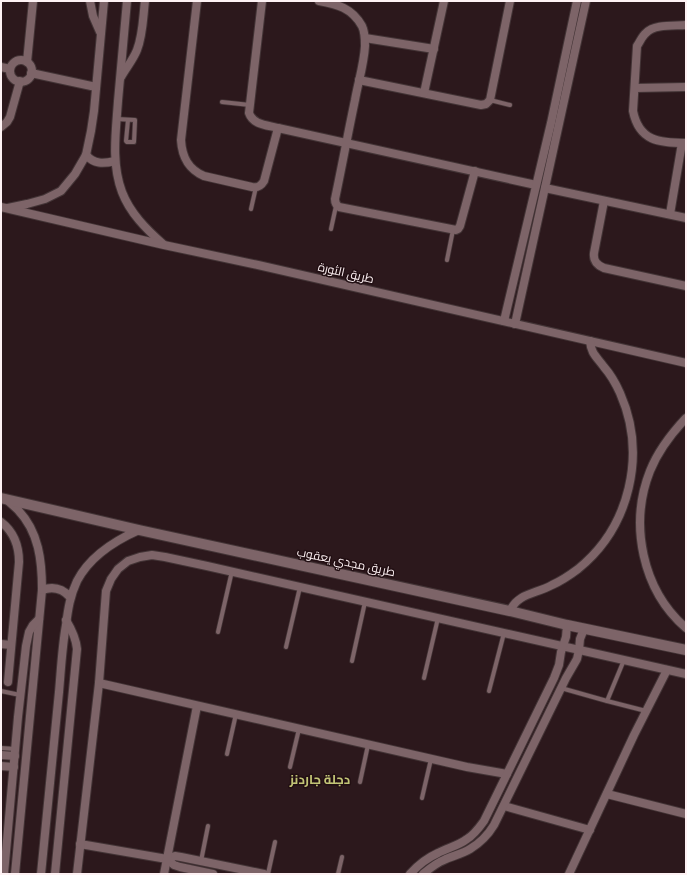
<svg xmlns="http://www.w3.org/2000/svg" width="687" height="875" font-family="'Source Serif 4',Cairo,serif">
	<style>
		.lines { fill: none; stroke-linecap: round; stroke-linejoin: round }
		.service-casing { stroke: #433436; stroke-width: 5.5 }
		.minor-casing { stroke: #433436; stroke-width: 10 }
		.tertiary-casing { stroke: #433436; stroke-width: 12 }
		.service { stroke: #7d6468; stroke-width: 4 }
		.minor { stroke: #7d6468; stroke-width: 8 }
		.tertiary { stroke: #7d6468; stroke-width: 10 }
		.labels { text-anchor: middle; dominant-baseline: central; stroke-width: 3; stroke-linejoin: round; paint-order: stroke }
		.street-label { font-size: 12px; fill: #fef2f4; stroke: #220f13 }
		.neighbourhood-label { font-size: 13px; font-weight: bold; fill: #c2c476; stroke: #220f13 }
	</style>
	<rect width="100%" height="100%" fill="#2c181c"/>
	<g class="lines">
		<defs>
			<g id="service">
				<polyline points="490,100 510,105"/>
				<polyline points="222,102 250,105"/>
				<polyline points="117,119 135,120 135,121 134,142 127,142 126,141 128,120"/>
				<polyline points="251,209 256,187"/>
				<polyline points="331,229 336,206"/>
				<polyline points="447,260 453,230"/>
				<polyline points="218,632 232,571"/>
				<polyline points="286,647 300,587"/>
				<polyline points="352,661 365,602"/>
				<polyline points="424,678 438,618"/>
				<polyline points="561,688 607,701 646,711"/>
				<polyline points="1,691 20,695"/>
				<polyline points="489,691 504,633"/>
				<polyline points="607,701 624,660"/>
				<polyline points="1,748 15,749"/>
				<polyline points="227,754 236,714"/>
				<polyline points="290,767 299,729"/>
				<polyline points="360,782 368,745"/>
				<polyline points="422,798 431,759"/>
				<polyline points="201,861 208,826"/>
				<polyline points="268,874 275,842"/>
				<polyline points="338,874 342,857"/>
			</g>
			<g id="minor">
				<polyline points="90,1 93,16 100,32"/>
				<path d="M127 1C124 34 121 68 118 101 116 131 111 163 122 192 130 213 146 229 163 244"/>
				<path d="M197 1 181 140C182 157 188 169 204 176L252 187C258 188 261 186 264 181L278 128"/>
				<path d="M262 1 249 113C253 125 267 125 278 128L536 185"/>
				<path d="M319 1C337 4 352 8 362 26 365 32 365 39 365 46 364 64 358 83 355 100 348 133 342 166 335 199 335 203 336 205 339 207L456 230 458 229 460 226 475 171"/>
				<path d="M686 25C674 26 654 24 646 33 642 36 640 42 637 46L633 111C639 141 659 143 686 143"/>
				<polyline points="365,38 434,49"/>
				<circle cx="21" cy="71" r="11"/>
				<polyline points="27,62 33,1"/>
				<polyline points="1,67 10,69"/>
				<polyline points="31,73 96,87"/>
				<path d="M121 77C126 68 133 60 137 50 143 35 143 17 145 1"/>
				<polyline points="359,80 481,105 486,104 490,100 510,1"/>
				<polyline points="635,88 686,87"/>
				<polyline points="424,93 444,1"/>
				<polyline points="1,127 7,122 10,117 20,81"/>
				<path d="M86 155C94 164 103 164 115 161"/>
				<polyline points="545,188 686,218"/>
				<path d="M604 201 594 253C593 261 597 265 604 268L686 286"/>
				<polyline points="1,207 164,245 258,265 686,363"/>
				<polyline points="8,208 27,204 45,199 61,191 75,174 86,155 91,131 94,111 104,1"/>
				<polyline points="670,214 682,143"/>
				<polyline points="504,321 551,123 577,1"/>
				<polyline points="515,324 586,1"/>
				<path d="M686 418C671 434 658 451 650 471 629 524 642 590 686 628"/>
				<path d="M6 499C10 503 14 506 18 510 39 532 42 561 42 590L15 874"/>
				<path d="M1 522C14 532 19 546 19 562L8 682"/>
				<path d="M42 590C53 586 62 588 70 597"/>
				<path d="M510 611C518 593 536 594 552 585 561 581 570 575 578 569 630 527 647 454 620 393 616 384 611 375 604 367 597 357 591 354 590 341"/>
				<polyline points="1,644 11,645"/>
				<polyline points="99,683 467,767 507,774"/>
				<polyline points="1,755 15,756"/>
				<polyline points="1,766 14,767"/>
				<polyline points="607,794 686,814"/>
				<polyline points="504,806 590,830"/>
				<polyline points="80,844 167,859 174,865 180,867 213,874"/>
				<polyline points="167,859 175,856 181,857 264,874"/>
				<polyline points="4,874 18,717 26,646 29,632 33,625 39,619"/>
				<path d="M41 874C47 813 53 753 59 692 61 670 62 647 66 625 68 609 70 596 77 581 90 556 114 541 139 530"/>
				<path d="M55 874 77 649C76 638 72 630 66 620"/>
				<polyline points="77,874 99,683 106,591 111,579 118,569 128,561 140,557 152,555 165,557 207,566 686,674"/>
				<polyline points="164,874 197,706"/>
				<path d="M410 874C418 865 427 858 438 853 447 848 458 846 467 839 474 835 479 828 484 821L554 678 559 665 561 652 566 637 567 625"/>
				<path d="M423 874C429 869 436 863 444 860 452 856 462 854 470 849 480 843 488 835 494 825L566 678 577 659 579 650 580 639 584 629"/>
				<polyline points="569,874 634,735 667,670"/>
			</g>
			<polyline id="tertiary" points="1,498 139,530 510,611 567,625 686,650"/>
		</defs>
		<use href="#service" class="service-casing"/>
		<use href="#minor" class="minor-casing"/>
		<use href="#tertiary" class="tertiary-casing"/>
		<use href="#service" class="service"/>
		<use href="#minor" class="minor"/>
		<use href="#tertiary" class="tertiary"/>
	</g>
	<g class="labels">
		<g class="street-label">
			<text transform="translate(346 273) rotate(13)">طريق الثورة</text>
			<text transform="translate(346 562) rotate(12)">طريق مجدي يعقوب</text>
		</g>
		<g class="neighbourhood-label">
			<text x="320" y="779">دجلة جاردنز</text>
		</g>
	</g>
	<rect width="687" height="875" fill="none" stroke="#fef2f4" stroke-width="4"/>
</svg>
